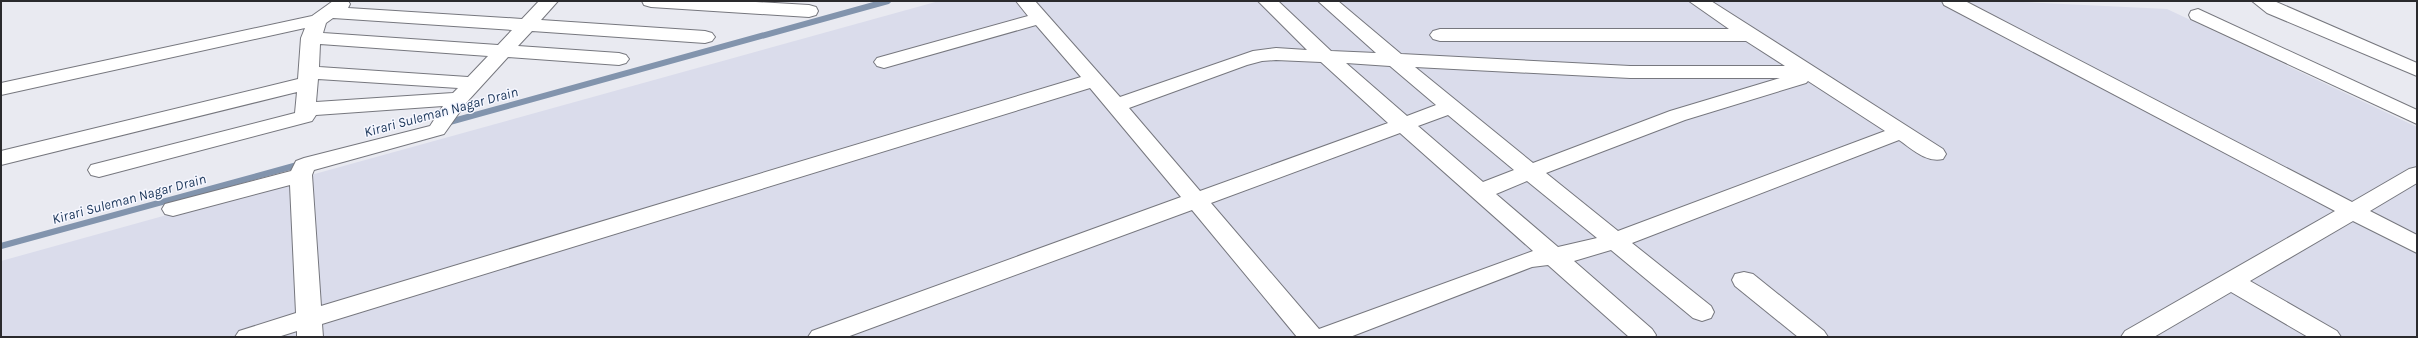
<svg xmlns="http://www.w3.org/2000/svg" width="2418" height="338" font-family="Karla,sans-serif">
	<style>
		.built { fill: #dadceb }
		.lines { fill: none; stroke-linecap: round; stroke-linejoin: round }
		.stream { stroke: #8294ad; stroke-width: 6 }
		.minor-casing { stroke: #76777e; stroke-width: 2 }
		.minor { fill: #fff; fill-rule: evenodd }
		.labels { text-anchor: middle; dominant-baseline: central; stroke-width: 3; stroke-linejoin: round; paint-order: stroke }
		.water-label { font-size: 14px; font-style: italic; fill: #1a3559; stroke: #f6f7ff }
	</style>
	<rect width="100%" height="100%" fill="#e9eaf1"/>
	<polygon class="built" points="939,1 2003,1 2167,9 2417,127 2417,337 1,337 1,261"/>
	<g class="lines">
		<g class="stream">
			<polyline points="446,123 888,1"/>
			<polyline points="1,246 301,164"/>
		</g>
		<defs>
			<g id="minor">
				<path d="M333 1H348L350 4 348 8 522 19 539 1H558L541 20 705 31 712 33 715 37 712 41 705 43 532 31 518 46 619 53 626 55 629 59 626 63 619 65 508 57 466 103 444 134 314 170 312 175 321 306 1081 77 1036 25 884 68 877 66 874 62 877 58 1028 16 1016 1H1035L1120 97 1253 51 1276 48 1307 50 1258 1H1278L1331 51 1376 53 1318 1H1338L1401 54 1630 66H1785L1746 41H1440L1433 39 1430 35 1433 31 1440 29H1729L1689 1H1711L1943 149 1946 154 1943 159C1926 163 1912 149 1899 140L1632 243 1711 306 1714 312 1711 318 1702 321 1693 318 1611 250 1574 261 1652 329 1656 335 1655 337H1629L1548 265 1532 267 1350 337H1297L1192 210 847 337H808L812 331 1181 197 1090 88 322 324 323 337H297V331L278 337H235L239 331 296 313 290 185 173 216 165 214 162 209 165 204 291 171 296 161 304 158 430 126 443 106 316 115 312 121 99 177 91 175 88 170 91 165 295 113 297 92 1 165V151L298 79 301 38 305 28 1 95V83L312 16ZM333 18 512 30 498 45 323 33 326 23ZM320 44 488 56 468 77 319 67ZM1276 60 1321 62 1388 123 1200 191 1129 108 1247 65 1262 61ZM1346 63 1390 66 1436 105 1407 116ZM1415 67 1630 78H1780L1670 111 1533 163ZM318 79 458 88 453 93 316 102ZM1808 81 1885 131 1618 231 1546 173 1685 120 1806 83ZM1448 115 1514 170 1483 182 1418 126ZM1400 133 1533 251 1319 329 1211 203ZM1527 181 1597 238 1558 247 1496 194Z"/>
				<polygon points="642,1 739,1 809,5 816,7 818,11 816,15 809,17 651,7 644,5"/>
				<polygon points="1942,1 1965,1 2352,202 2409,169 2417,167 2417,183 2370,211 2417,235 2417,253 2353,221 2250,281 2337,331 2341,337 2308,337 2231,292 2154,337 2121,337 2125,331 2335,211 1944,5"/>
				<polygon points="2252,1 2274,1 2417,63 2417,76 2267,13"/>
				<polygon points="2198,9 2417,110 2417,124 2191,19 2189,15 2191,11"/>
				<polygon points="1744,272 1753,274 1824,331 1828,337 1798,337 1735,286 1732,280 1735,274"/>
			</g>
		</defs>
		<use href="#minor" class="minor-casing"/>
		<use href="#minor" class="minor"/>
	</g>
	<g class="labels">
		<g class="water-label">
			<text transform="translate(441 112) rotate(-15)">Kirari Suleman Nagar Drain</text>
			<text transform="translate(129 199) rotate(-15)">Kirari Suleman Nagar Drain</text>
		</g>
	</g>
	<rect width="2418" height="338" fill="none" stroke="#2a2a2d" stroke-width="4"/>
</svg>
